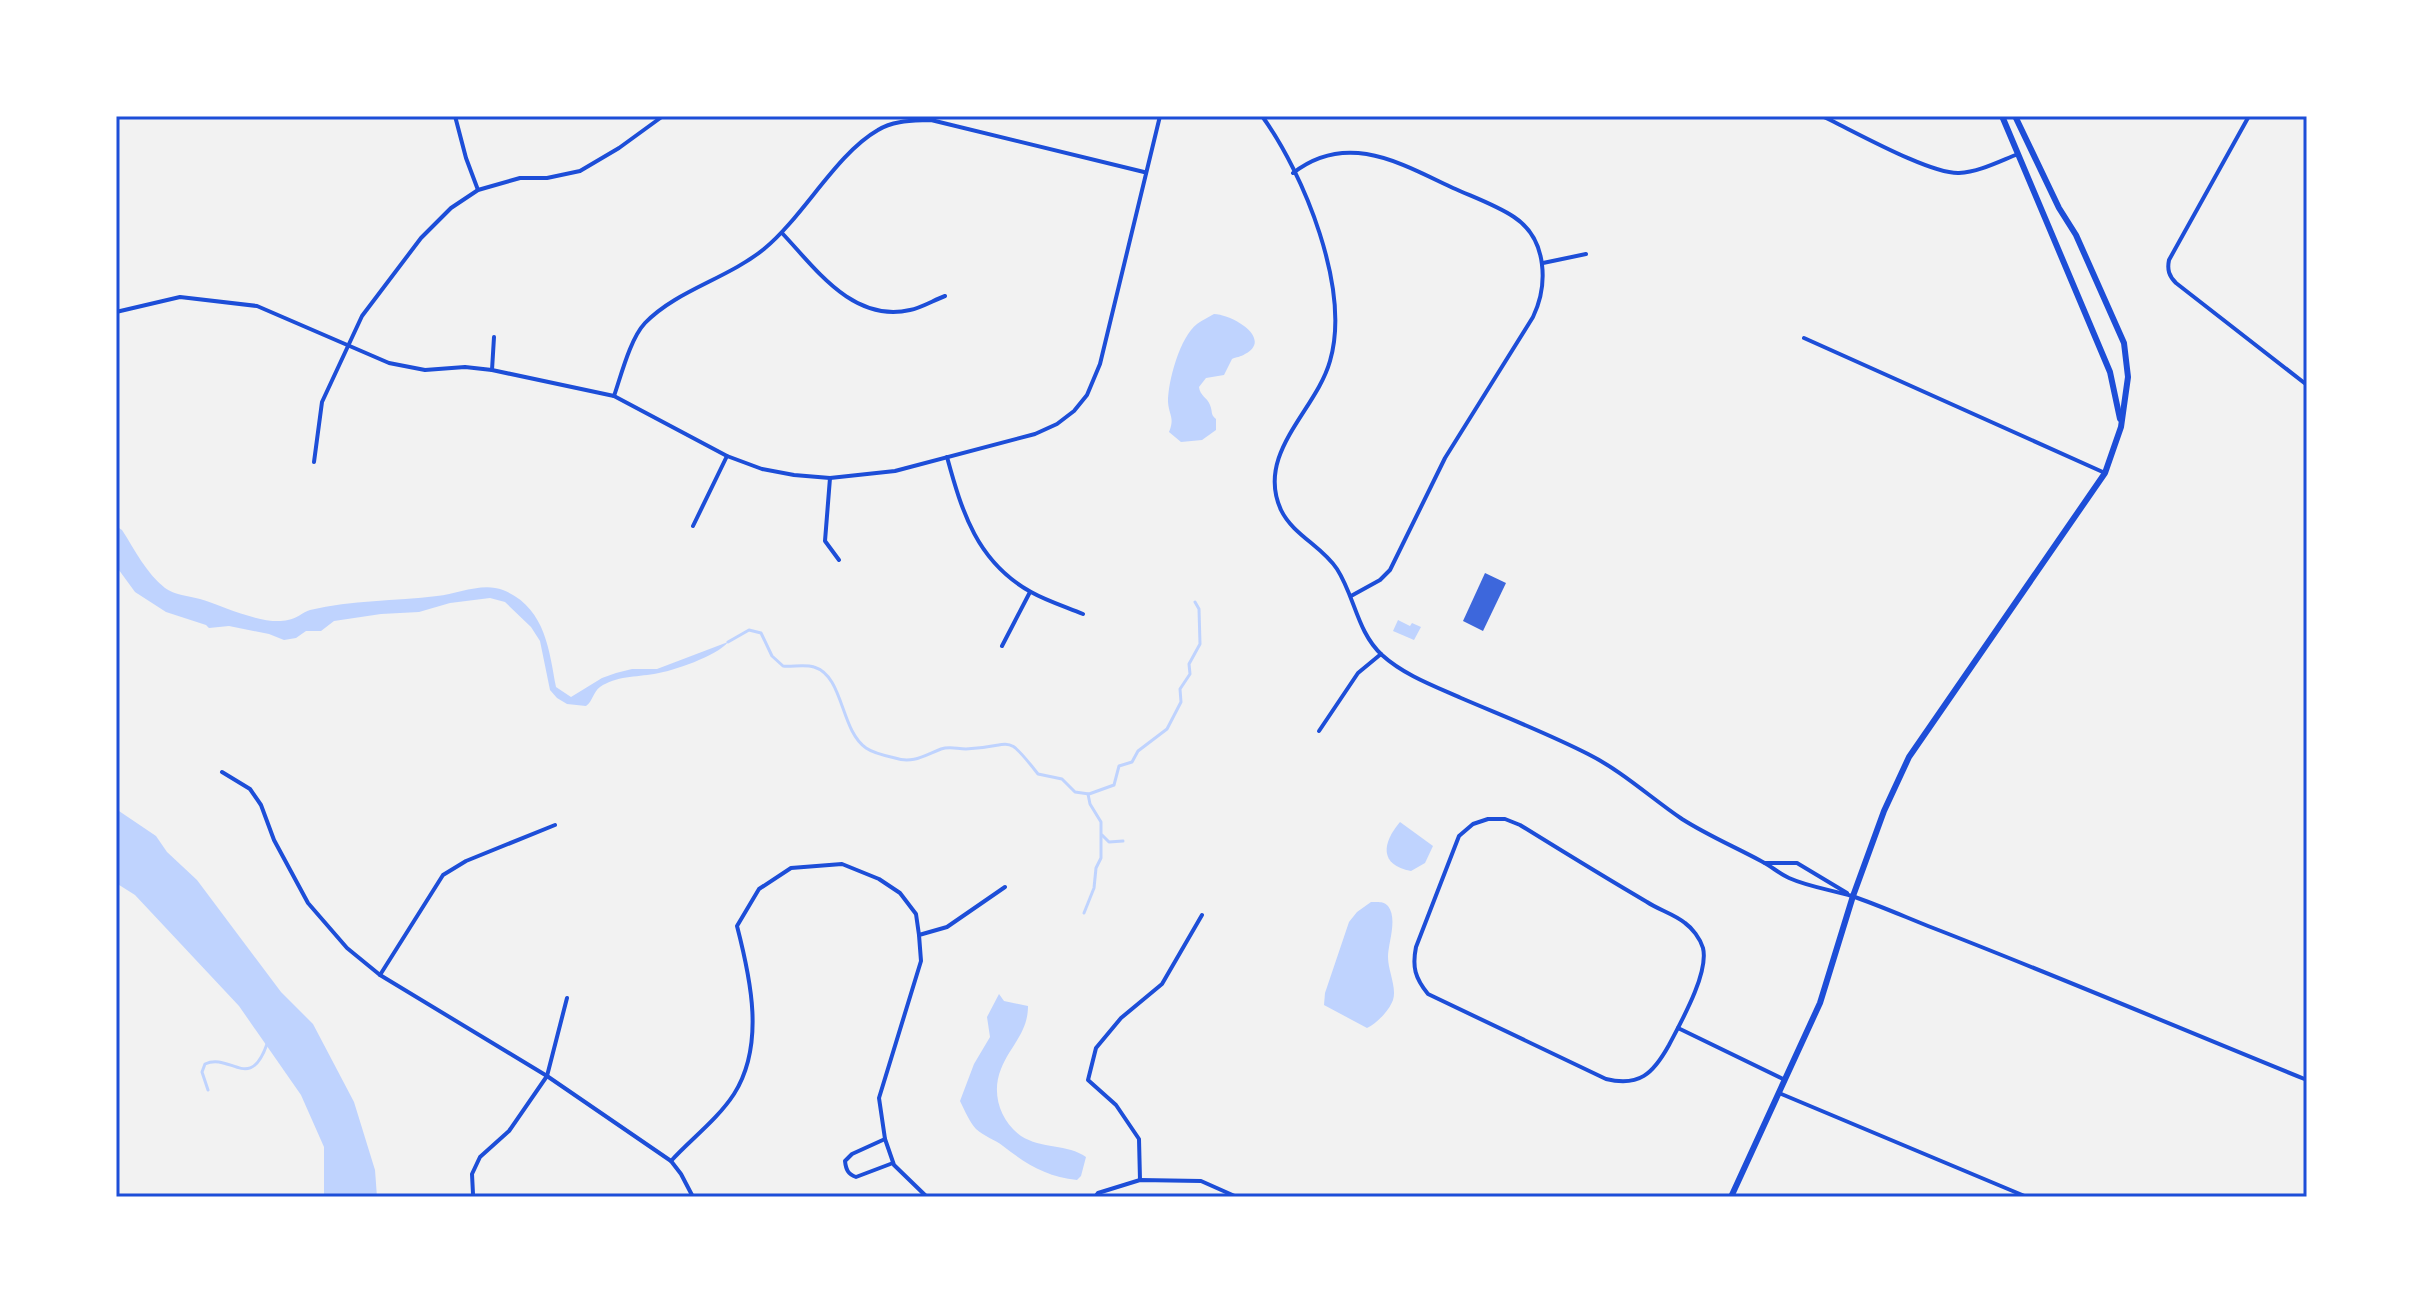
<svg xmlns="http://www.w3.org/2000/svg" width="2423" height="1313" font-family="Literata,serif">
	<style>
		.water { fill: #bfd3fe }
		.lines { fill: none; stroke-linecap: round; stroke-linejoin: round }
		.stream { stroke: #bfd3fe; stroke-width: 3 }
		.building { fill: #3d67dc }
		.minor { stroke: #1d4ed8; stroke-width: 4 }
		.secondary { stroke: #1d4ed8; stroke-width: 6 }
		.neatline { fill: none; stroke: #1d4ed8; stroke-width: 3 }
	</style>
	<rect width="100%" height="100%" fill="#f2f2f2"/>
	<g class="water">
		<path d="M1214 314C1234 315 1273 339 1245 354 1241 357 1236 357 1232 359L1224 375 1206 378 1199 387C1200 396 1207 397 1210 405 1213 412 1210 414 1216 419V430L1202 440 1181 442 1169 432C1175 417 1169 416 1168 402 1168 381 1180 337 1197 324 1202 320 1209 317 1214 314Z"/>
		<path d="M116 526 122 530C135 550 146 573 165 588 174 595 189 596 200 599 223 606 264 626 288 620 296 619 303 612 310 610 352 600 395 601 437 596 458 594 482 582 503 590 545 607 549 649 556 687L571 697 602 678 616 673 632 669H657L728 642C717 656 673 671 654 674 636 677 616 676 600 687 593 692 593 701 586 706L567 704 557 698 550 690 540 641 531 627 505 602 490 598 450 603 419 612 381 614 334 621 321 631H306L296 638 284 640 269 634 229 626 209 628 206 625 166 612 135 592 116 566Z"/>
		<polygon points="1398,620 1410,626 1412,623 1421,627 1414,640 1393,631"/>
		<polygon points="116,809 156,836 167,852 197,880 281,992 313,1024 354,1102 375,1170 377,1197 324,1197 324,1147 301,1095 239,1006 135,895 116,883"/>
		<path d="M1400 822 1433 846 1425 863 1411 871C1379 865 1382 843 1400 822Z"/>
		<path d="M1371 902C1378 902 1384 901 1388 906 1398 919 1388 943 1388 957 1388 971 1397 987 1393 1000 1389 1011 1376 1024 1367 1028L1324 1005 1325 993 1349 922 1357 912Z"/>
		<path d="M999 994 1004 1001 1028 1006C1028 1033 1010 1046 1001 1069 991 1093 1000 1121 1021 1136 1041 1149 1068 1144 1086 1157L1081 1176 1077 1180C1047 1177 1026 1164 1003 1146 994 1139 985 1137 976 1129 969 1121 965 1111 960 1101L974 1064 990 1037 987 1017Z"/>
	</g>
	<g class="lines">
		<g class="stream">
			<path d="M728 642 749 630 761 633 772 656 783 666C792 667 805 664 814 667 844 676 840 730 866 748 873 753 886 756 895 758 913 764 925 755 941 749 950 746 957 749 966 749 1014 748 1003 729 1038 774L1062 779 1075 792 1089 794 1114 785 1119 766 1132 762 1138 751 1167 729 1181 702 1180 689 1190 674 1189 664 1200 644 1199 609 1195 602"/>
			<polyline points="1102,835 1109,842 1123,841"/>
			<polyline points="1084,913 1094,888 1096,868 1101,858 1101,822 1090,804 1088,794"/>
			<path d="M208 1090 202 1072 205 1064C230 1052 250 1093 267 1044"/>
		</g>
	</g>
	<polygon class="building" points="1485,573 1506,583 1483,631 1463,621"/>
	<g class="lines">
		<g class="minor">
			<polyline points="455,116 466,158 478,190"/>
			<path d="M1262 116C1304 174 1351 289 1330 361 1316 411 1255 453 1281 510 1293 535 1322 546 1337 569 1355 597 1357 632 1382 655 1404 675 1434 686 1461 698 1503 716 1547 733 1588 754 1622 771 1651 798 1682 819 1707 835 1735 847 1761 861 1771 866 1780 874 1789 878 1809 887 1832 890 1852 896 1878 905 1903 916 1928 926 2055 975 2181 1029 2307 1080"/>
			<path d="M1822 116C1852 130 1929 174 1959 173 1979 172 2000 161 2018 154"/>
			<path d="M2249 116 2169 260C2167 270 2169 276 2176 283L2307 385"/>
			<path d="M1293 173C1347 131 1400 163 1453 188 1473 197 1496 205 1514 217 1548 239 1548 286 1533 317L1445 458 1390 570 1380 580 1351 596"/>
			<path d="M782 233C816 269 853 323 910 310 921 308 934 300 945 296"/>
			<polyline points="1543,263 1586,254"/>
			<polyline points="116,312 180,297 257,306 389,363 425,370 465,367 492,370 614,396 727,456 762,469 794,475 830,478 895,471 1035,434 1057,424 1074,411 1087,395 1100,364 1160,116"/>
			<polyline points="1804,338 2105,473"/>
			<polyline points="492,370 494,337"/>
			<path d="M614 396C621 376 630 339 645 323 677 290 727 279 764 249 804 216 836 154 878 130 894 120 913 121 931 120L1144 172"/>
			<path d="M947 457C962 512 977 562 1031 592 1047 601 1066 607 1083 614"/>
			<polyline points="314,462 322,402 362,316 421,238 451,208 478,190 520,178 547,178 580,171 619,148 663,116"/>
			<polyline points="830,478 825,541 839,560"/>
			<polyline points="693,526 727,456"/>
			<polyline points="1002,646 1030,592"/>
			<polyline points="1319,731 1358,673 1381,654"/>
			<polyline points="222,772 250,789 261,805 274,840 308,903 347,948 380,975 547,1076 671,1161 681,1174 693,1197"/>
			<path d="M1488 819H1505L1520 825C1562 851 1604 877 1647 902 1659 910 1674 914 1685 923 1692 928 1700 938 1703 948 1709 973 1681 1022 1669 1045 1653 1074 1639 1087 1606 1079L1428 994C1415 978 1412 967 1416 947L1459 836 1473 824Z"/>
			<polyline points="1765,863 1797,863 1847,893"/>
			<polyline points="380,975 443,875 466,861 555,825"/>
			<polyline points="1678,1028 1785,1080"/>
			<polyline points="1779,1093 2027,1197"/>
			<path d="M885 1139 852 1154 845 1161C846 1170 848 1174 856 1177L893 1163"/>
			<path d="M671 1161C691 1139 717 1120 734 1094 765 1045 751 980 737 926L759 889 791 868 842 864 879 879 900 893 916 914 919 935"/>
			<polyline points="1140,1180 1139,1139 1116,1105 1088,1080 1096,1048 1121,1018 1162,984 1202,915"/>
			<polyline points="473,1194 472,1174 480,1157 509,1131 547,1076 567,998"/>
			<polyline points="927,1197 894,1165 885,1139 879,1098 921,961 919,935 947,927 1005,887"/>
			<polyline points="1095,1197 1098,1193 1140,1180 1201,1181 1237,1197"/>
		</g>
		<g class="secondary">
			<polyline points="2002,116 2110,372 2120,419"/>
			<polyline points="1731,1197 1820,1003 1853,896 1884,811 1909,757 2105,473 2121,427 2128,377 2124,343 2076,235 2059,208 2015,116"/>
		</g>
	</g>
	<rect width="2423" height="1313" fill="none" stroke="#ffffff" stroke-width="236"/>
	<rect x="118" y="118" width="2187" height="1077" class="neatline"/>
</svg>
